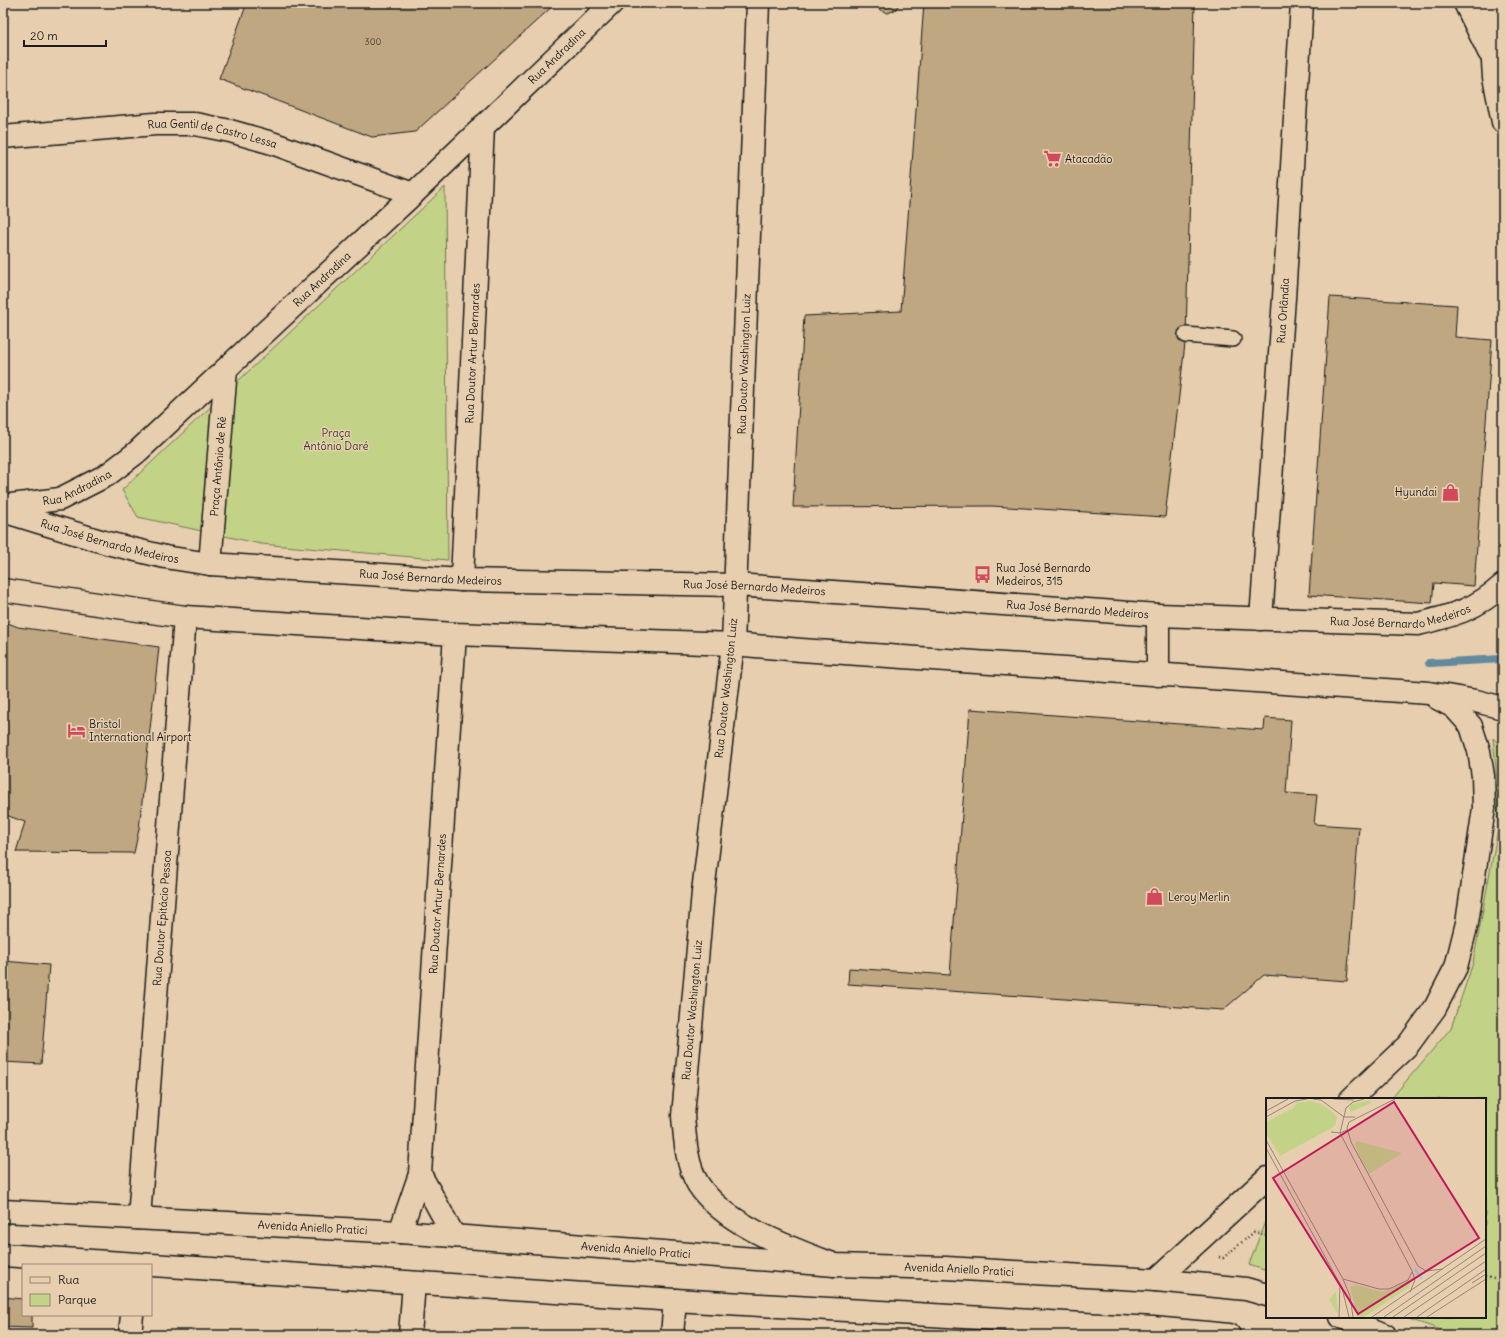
<svg xmlns="http://www.w3.org/2000/svg" width="1506" height="1338" font-family="Delius,sans-serif">
	<style>
		.green { fill: #c2d388; stroke: #6f7852 }
		.lines { fill: none; stroke-linecap: round; stroke-linejoin: round }
		.stream { stroke: #62899c; stroke-width: 8 }
		.building { fill: #bea781; stroke: #1c1c1c }
		.lane-casing { stroke: #1c1c1c; stroke-width: 18 }
		.street-casing { stroke: #1c1c1c; stroke-width: 25 }
		.secondary-casing { stroke: #1c1c1c; stroke-width: 25 }
		.path { stroke: #1c1c1c; stroke-width: 2.5; stroke-dasharray: 1 3; stroke-linecap: butt }
		.lane { stroke: #e6ceae; stroke-width: 15 }
		.street { stroke: #e6ceae; stroke-width: 22 }
		.secondary { stroke: #e6ceae; stroke-width: 22 }
		.labels { text-anchor: middle; dominant-baseline: central; stroke-width: 3; stroke-linejoin: round; paint-order: stroke }
		.number-label { font-size: 9px; fill: #443f35 }
		.street-label { font-size: 11px; fill: #1c1c1c; stroke: #e6ceae }
		.poi-label { font-size: 11px; fill: #1c1c1c; stroke: #e6ceae; text-anchor: start }
		.park-label { font-size: 11px; fill: #3d4132; stroke: #e6ceae }
		.inset-river { fill: none; stroke: #90d1f1; stroke-width: 2 }
		.inset-road { fill: none; stroke: #958774; stroke-width: 1 }
		.view { fill: #c2185b; fill-opacity: 0.15; stroke: #c2185b; stroke-width: 2 }
		.inset-edge { fill: none; stroke: #1c1c1c; stroke-width: 2 }
	</style>
	<rect width="100%" height="100%" fill="#e6ceae"/>
	<filter id="ink" filterUnits="userSpaceOnUse"><feTurbulence type="fractalNoise" baseFrequency=".025" numOctaves="2"/><feDisplacementMap in="SourceGraphic" scale="8" xChannelSelector="R" yChannelSelector="G"/><feConvolveMatrix kernelMatrix="1 2 1 2 8 2 1 2 1" color-interpolation-filters="sRGB"/></filter>
	<g filter="url(#ink)">
		<g class="green">
			<polygon points="445,187 448,560 261,544 138,517 122,490"/>
			<polygon points="1493,738 1503,747 1503,1335 1456,1335 1403,1317 1485,1317 1485,1099 1391,1099 1451,1028 1473,963 1498,829 1496,768"/>
			<polygon points="1267,1216 1267,1271 1249,1265"/>
		</g>
		<g class="lines">
			<polyline class="stream" points="1429,663 1503,659"/>
		</g>
		<g class="building">
			<polygon points="247,3 556,3 415,132 372,137 219,79"/>
			<polygon points="875,3 900,3 895,10 888,13 880,10"/>
			<polygon points="924,3 1195,3 1186,335 1165,517 992,506 793,507 804,316 901,311"/>
			<polygon points="1330,297 1457,305 1455,337 1492,340 1474,586 1434,583 1432,603 1309,595"/>
			<polygon points="3,621 18,627 159,647 139,829 134,853 16,852 25,822 3,814"/>
			<polygon points="970,709 1264,730 1265,718 1291,720 1286,793 1317,795 1314,824 1359,827 1347,981 1264,975 1223,1010 848,984 849,968 950,975"/>
			<polygon points="3,961 49,965 41,1064 3,1062"/>
			<polygon points="3,1297 23,1299 23,1315 32,1315 32,1328 3,1327"/>
		</g>
		<g class="lines">
			<defs>
				<polyline id="lane" points="1186,335 1233,339"/>
				<g id="street">
					<polyline points="1465,3 1489,52"/>
					<polyline points="1489,3 1494,77 1503,122"/>
					<path id="s1" d="M3 137 155 124H195L230 131 272 143 413 194"/>
					<path id="s2" d="M3 506 60 499 107 475 136 453 413 194 612 3"/>
					<path id="s3" d="M210 564 226 369"/>
					<path id="s4" d="M462 580 483 126"/>
					<path id="s5" d="M1261 619 1284 298 1302 3"/>
					<polyline points="420,1174 454,1236"/>
					<path id="s6" d="M139 1218 185 617"/>
					<path id="s7" d="M400 1232 420 1174 455 634"/>
					<polyline points="130,1335 132,1315"/>
					<polyline points="410,1335 414,1283"/>
					<polyline points="672,1335 675,1300"/>
				</g>
				<g id="secondary">
					<path d="M758 3 733 644 703 892 683 1116C685 1138 686 1164 698 1184 724 1225 791 1248 835 1265"/>
					<path id="s8" d="M3 511 107 543 165 557 210 564 462 580 736 585 1158 615 1418 624C1454 615 1475 610 1503 585"/>
					<polyline points="3,590 185,617 455,634 733,644 801,650 1429,693 1476,701 1503,708"/>
					<polyline points="1158,615 1158,675"/>
					<polyline points="1351,1099 1408,1045 1435,1008 1456,967 1467,923 1484,808 1483,776 1479,751 1471,726 1454,707 1437,698"/>
					<path id="s9" d="M3 1211 400 1232 835 1265 946 1268 1156 1280 1246 1289 1267 1295"/>
					<polyline points="3,1255 675,1300 1153,1328 1229,1335"/>
					<polyline points="1156,1280 1267,1178"/>
					<polyline points="1341,1317 1385,1335"/>
				</g>
			</defs>
			<use href="#lane" class="lane-casing"/>
			<use href="#street" class="street-casing"/>
			<use href="#secondary" class="secondary-casing"/>
			<g class="path">
				<polyline points="1219,1257 1223,1258 1254,1232 1267,1235"/>
				<polyline points="1485,1277 1503,1281"/>
			</g>
			<use href="#lane" class="lane"/>
			<use href="#street" class="street"/>
			<use href="#secondary" class="secondary"/>
		</g>
	</g>
	<defs>
		<symbol id="supermarket-bare" viewBox="-9 -9 18 18"><path d="M-6-5.5h2.5l.6 2H6L4.5 2H-2.5L-4.4-4H-6ZM-1.5 3.2a1.3 1.3 0 1 0 .1 0ZM3 3.2a1.3 1.3 0 1 0 .1 0Z" fill="#d1495b" stroke="#e6ceae" stroke-width="2.5" paint-order="stroke"/></symbol>
		<symbol id="shop-bare" viewBox="-9 -9 18 18"><path d="M-5-2.5h2.3a2.7 3.5 0 0 1 5.4 0H5L5.5 6h-11ZM-1.5-2.5h3a1.5 2.3 0 0 0-3 0Z" fill="#d1495b" stroke="#e6ceae" stroke-width="2.5" paint-order="stroke"/></symbol>
		<symbol id="bus-bare" viewBox="-9 -9 18 18"><path d="M-5-6H5V4H4V6H2V4H-2V6H-4V4H-5ZM-3.5-4V0h7V-4ZM-3.5 1.2v1.5H-2V1.2ZM2 1.2v1.5H3.5V1.2Z" fill="#d1495b" stroke="#e6ceae" stroke-width="2.5" paint-order="stroke"/></symbol>
		<symbol id="hotel-bare" viewBox="-9 -9 18 18"><path d="M-6-4.5h1.5V1H6V5H4.5V3h-9V5H-6ZM-4 0a1.8 1.8 0 1 1 3.6 0ZM.5 0V-2.5h3Q6-2.5 6 0Z" fill="#d1495b" stroke="#e6ceae" stroke-width="2.5" paint-order="stroke"/></symbol>
	</defs>
	<g fill-rule="evenodd">
		<use href="#supermarket-bare" x="1040" y="146" width="25" height="25"/>
		<use href="#shop-bare" x="1438" y="480" width="25" height="25"/>
		<use href="#bus-bare" x="970" y="562" width="25" height="25"/>
		<use href="#hotel-bare" x="64" y="718" width="25" height="25"/>
		<use href="#shop-bare" x="1142" y="884" width="25" height="25"/>
	</g>
	<g class="labels">
		<g class="number-label">
			<text x="373" y="41">300</text>
		</g>
		<g class="street-label">
			<text stroke="none"><textPath href="#s2" startOffset="725">Rua Andradina</textPath></text>
			<text stroke="none"><textPath href="#s1" startOffset="211">Rua Gentil de Castro Lessa</textPath></text>
			<text stroke="none"><textPath href="#s2" startOffset="401">Rua Andradina</textPath></text>
			<text stroke="none"><textPath href="#s5" startOffset="309">Rua Orlândia</textPath></text>
			<text stroke="none"><textPath href="#s4" startOffset="227">Rua Doutor Artur Bernardes</textPath></text>
			<text transform="translate(744 364) rotate(-88)">Rua Doutor Washington Luiz</text>
			<text stroke="none"><textPath href="#s3" startOffset="98">Praça Antônio de Ré</textPath></text>
			<text stroke="none"><textPath href="#s2" startOffset="77">Rua Andradina</textPath></text>
			<text stroke="none"><textPath href="#s8" startOffset="111">Rua José Bernardo Medeiros</textPath></text>
			<text stroke="none"><textPath href="#s8" startOffset="435">Rua José Bernardo Medeiros</textPath></text>
			<text stroke="none"><textPath href="#s8" startOffset="759">Rua José Bernardo Medeiros</textPath></text>
			<text stroke="none"><textPath href="#s8" startOffset="1083">Rua José Bernardo Medeiros</textPath></text>
			<text stroke="none"><textPath href="#s8" startOffset="1407">Rua José Bernardo Medeiros</textPath></text>
			<text transform="translate(726 688) rotate(-84)">Rua Doutor Washington Luiz</text>
			<text stroke="none"><textPath href="#s7" startOffset="332">Rua Doutor Artur Bernardes</textPath></text>
			<text stroke="none"><textPath href="#s6" startOffset="301">Rua Doutor Epitácio Pessoa</textPath></text>
			<text transform="translate(692 1010) rotate(-85)">Rua Doutor Washington Luiz</text>
			<text stroke="none"><textPath href="#s9" startOffset="310">Avenida Aniello Pratici</textPath></text>
			<text stroke="none"><textPath href="#s9" startOffset="634">Avenida Aniello Pratici</textPath></text>
			<text stroke="none"><textPath href="#s9" startOffset="958">Avenida Aniello Pratici</textPath></text>
		</g>
		<g class="poi-label">
			<text x="1065" y="159">Atacadão</text>
			<text x="1437" y="492" text-anchor="end">Hyundai</text>
			<text x="996" y="568">Rua José Bernardo<tspan x="996" dy="13">Medeiros, 315</tspan></text>
			<text x="89" y="724">Bristol<tspan x="89" dy="13">International Airport</tspan></text>
			<text x="1168" y="897">Leroy Merlin</text>
		</g>
		<g class="park-label">
			<text x="336" y="433">Praça<tspan x="336" dy="13">Antônio Daré</tspan></text>
		</g>
	</g>
	<g transform="translate(1266 1098)">
		<rect width="220" height="220" fill="#e6ceae"/>
		<path d="M104 2 105 5 85 14 83 9 86 6ZM44 3 55 6 68 15 71 20 69 28 14 58 0 35V24L27 10 31 5ZM90 43 136 55 103 76 93 58 89 46ZM146 181 143 189 98 219H92L84 189 90 187 117 194ZM70 193 72 215V216L63 202Z" fill="#c2d388"/>
		<path class="inset-river" d="M149 171 156 181"/>
		<path class="inset-road" d="M47 1 55 2 78 19H89M67 1 88 2M98 1 87 4 80 10 74 35 146 173 149 182 144 194M129 1 83 24 81 30 85 44 152 168 160 173 177 171M0 13 22 1M0 19 29 3 41 1M65 34 74 35 81 32M0 42 77 181 84 198 87 219M0 50 76 190 83 219M77 181 113 191H123L142 182 146 174M206 185 220 176M73 219 74 186M106 219 220 141M118 219 220 148M127 219 220 155M138 219 220 163M151 219 220 171M161 219 220 181"/>
		<path class="view" d="M128 4 213 140 92 216 7 80Z"/>
		<rect width="220" height="220" class="inset-edge"/>
	</g>
	<rect width="1506" height="1338" fill="none" stroke="#e6ceae" stroke-width="16"/>
	<rect x="8" y="8" width="1490" height="1322" fill="none" stroke="#1c1c1c" stroke-width="1.5" filter="url(#ink)"/>
	<rect x="22" y="1264" width="130" height="52" fill="#e6ceae" stroke="#958774"/>
	<rect x="30" y="1277" width="20" height="6" fill="#e6ceae" stroke="#958774"/>
	<text x="58" y="1284" font-size="12" fill="#1c1c1c">Rua</text>
	<rect x="30" y="1294" width="20" height="12" fill="#c2d388" stroke="#958774"/>
	<text x="58" y="1304" font-size="12" fill="#1c1c1c">Parque</text>
	<path d="M24 40v6h82v-6" fill="none" stroke="#1c1c1c" stroke-width="2"/>
	<text x="30" y="40" font-size="12" fill="#1c1c1c" stroke="#e6ceae" stroke-width="3" paint-order="stroke">20 m</text>
</svg>
